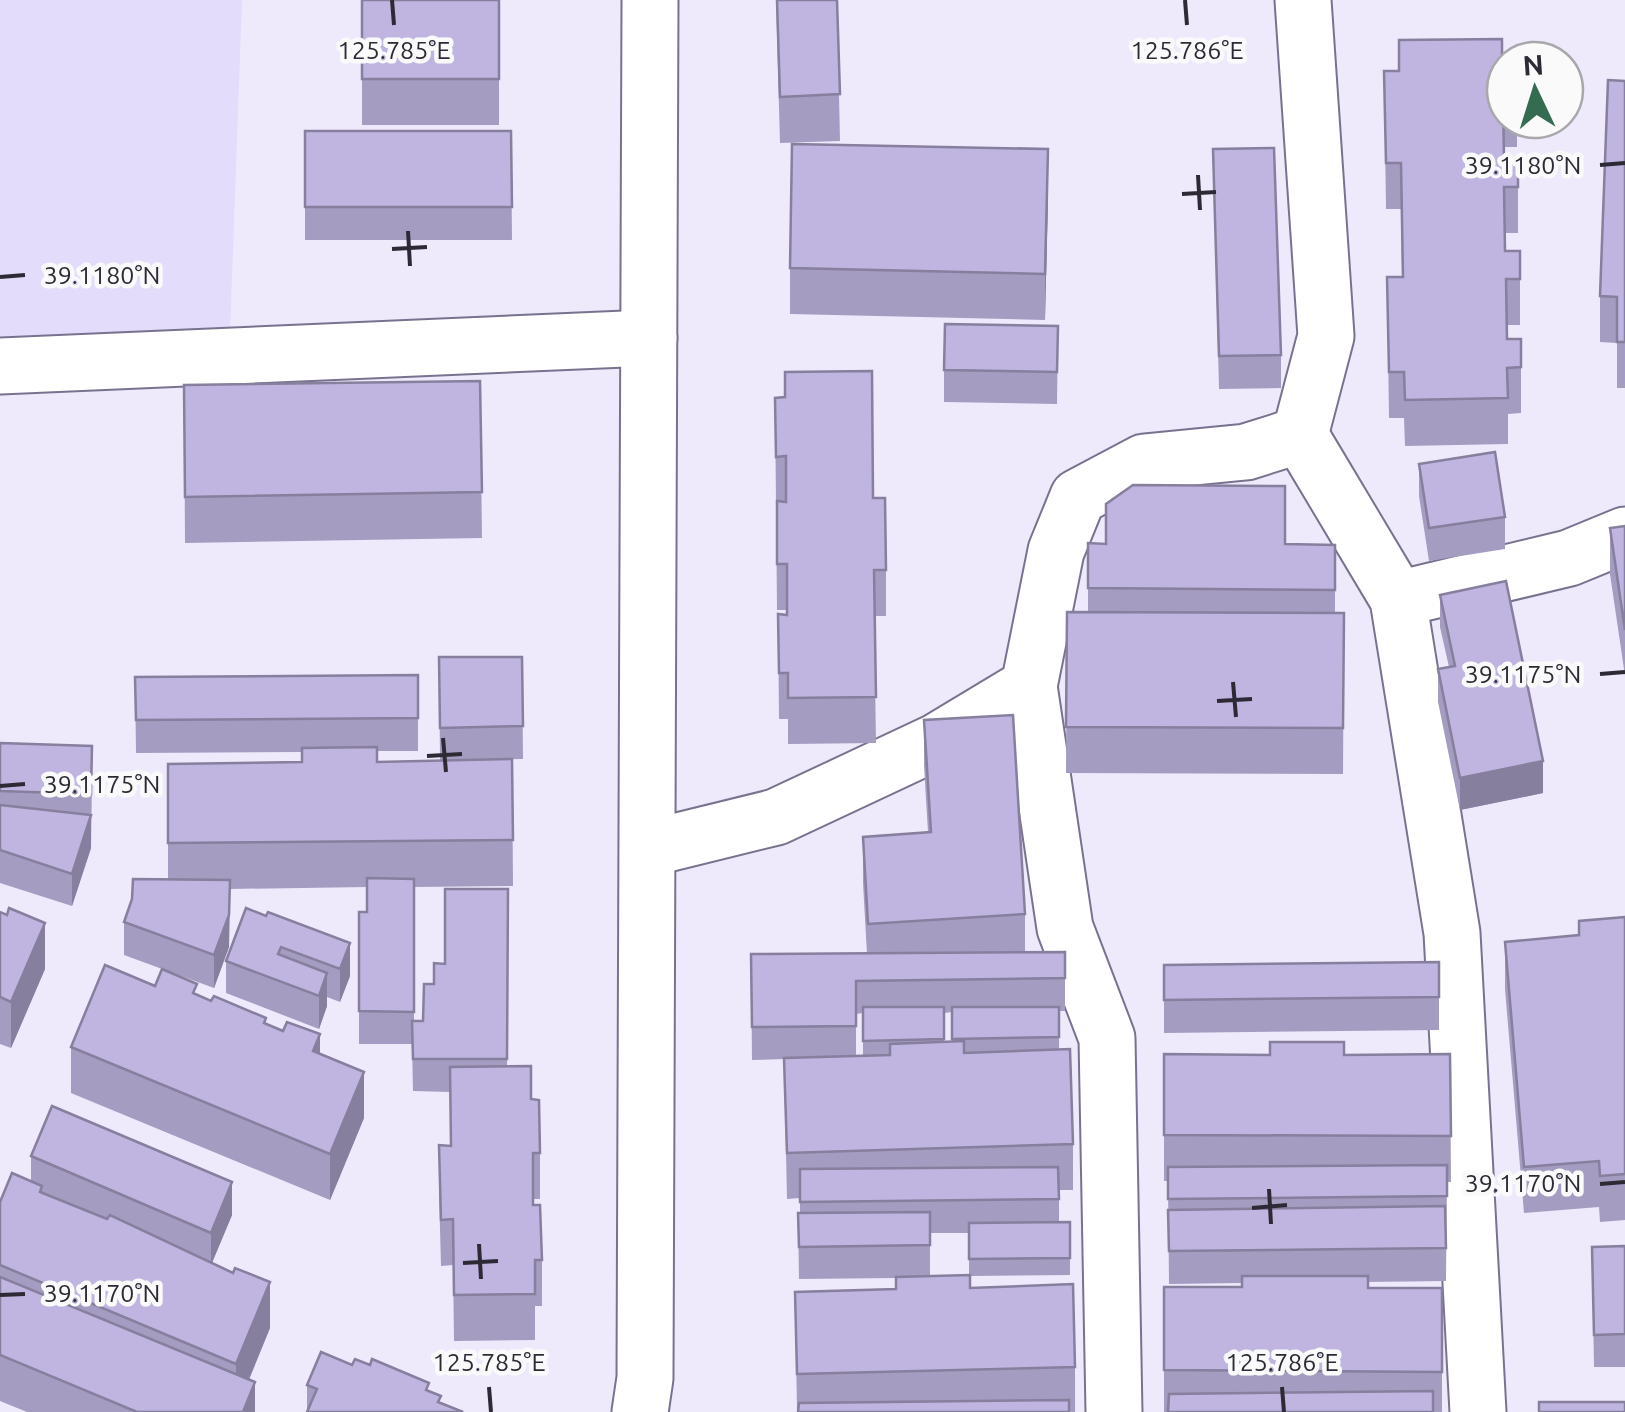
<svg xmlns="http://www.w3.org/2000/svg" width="1625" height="1412" font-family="Ubuntu,sans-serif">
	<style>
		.built { fill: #e3dcfa }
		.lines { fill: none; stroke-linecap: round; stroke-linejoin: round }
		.minor-casing { stroke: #79728e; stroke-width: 59 }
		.minor { stroke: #fff; stroke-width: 55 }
		.wall { fill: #a59cc1; fill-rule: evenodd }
		.shaded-wall { fill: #867f9d }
		.building { fill: #c0b5e0; stroke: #867f9d; stroke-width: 2.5 }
		.ticks { fill: none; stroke: #2d2a35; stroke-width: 4 }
		.ticks-label { font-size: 25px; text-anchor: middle; fill: #2d2a35; stroke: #fafafa; stroke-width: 9; stroke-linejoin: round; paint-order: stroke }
	</style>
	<rect width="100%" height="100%" fill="#eeeafc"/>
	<polygon class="built" points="0,0 242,0 230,332 0,340"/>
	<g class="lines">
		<defs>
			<g id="minor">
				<polyline points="0,366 649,338"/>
				<polyline points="1300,435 1398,599 1452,933 1478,1412"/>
				<polyline points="1398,599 1569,558 1625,535"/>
				<polyline points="1029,686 1065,928 1107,1038 1114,1412"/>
				<polyline points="650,848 776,817 936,742 1029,686 1056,551 1078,497 1144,462 1246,452 1300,435 1326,336 1303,0"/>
				<polyline points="640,1412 645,1378 650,0"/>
			</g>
		</defs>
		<use href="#minor" class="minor-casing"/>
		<use href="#minor" class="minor"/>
	</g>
	<g class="wall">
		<rect x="362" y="0" width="137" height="125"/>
		<polygon points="776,0 837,0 840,141 780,143"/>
		<polygon points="1384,71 1505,73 1505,120 1517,120 1517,147 1504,147 1504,159 1518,158 1518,233 1505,233 1505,251 1520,251 1520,325 1507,325 1507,339 1521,339 1521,413 1508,414 1508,444 1405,446 1404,418 1389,418 1387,277 1402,277 1401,209 1386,209"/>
		<polygon points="1625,81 1625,388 1617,388 1617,343 1600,342 1600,296"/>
		<polygon points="305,131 511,131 512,240 305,240"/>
		<polygon points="1213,149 1281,355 1281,388 1219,389"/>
		<polygon points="1048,195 1045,320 790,314 790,268"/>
		<polygon points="1058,326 1057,404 944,402 944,370"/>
		<polygon points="480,381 482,538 185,543 184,385"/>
		<polygon points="775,398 873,498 886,570 886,616 874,616 876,743 788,744 788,719 779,719 778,614 787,615 787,610 777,610"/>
		<polygon points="1419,464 1505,517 1505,549 1429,561 1419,496"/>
		<polygon points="1625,526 1625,676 1610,574 1610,528"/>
		<polygon points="1088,543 1335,545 1335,613 1344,613 1343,774 1066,773 1067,612 1088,612"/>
		<polygon points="1440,595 1543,793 1460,810 1438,702 1438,669 1449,667 1440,627"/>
		<polygon points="439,657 522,657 523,759 440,760"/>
		<polygon points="418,675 418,751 377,751 377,762 512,759 513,886 414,887 414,1021 423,1021 434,984 445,964 508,889 507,1066 531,1099 540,1153 540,1199 533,1199 542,1260 542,1306 535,1306 535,1340 454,1341 453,1265 441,1266 439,1191 450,1146 450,1092 413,1091 412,1044 359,1044 359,912 367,912 367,887 230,889 229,947 214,988 124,955 124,922 168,879 168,764 302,762 302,752 136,753 135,677"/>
		<path d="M924 720 1025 914V952H1065V1011H1059V1050L1073 1144V1190H1059V1222H1070V1275L970 1276V1288L1075 1367V1412H797L795 1292 896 1289V1278L799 1279 798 1213H800V1198L787 1199 784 1059 752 1060 751 954H867L863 883V837L928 832 924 766ZM952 1012V1042H944V1013ZM863 1013V1056H856V1014ZM930 1233H969V1275L930 1276Z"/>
		<polygon points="0,743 92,779 91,848 72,906 0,883"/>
		<polygon points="246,908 350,976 340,1002 327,997 327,1006 319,1029 226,993 226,961"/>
		<polygon points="0,912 45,969 11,1048 0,1044"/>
		<polygon points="1625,917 1625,1220 1600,1222 1599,1207 1524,1213 1505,989 1505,942 1579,935 1579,921"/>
		<polygon points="1439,962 1439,1030 1164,1033 1164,965"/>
		<polygon points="155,986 197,995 266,1024 320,1054 364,1118 330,1200 71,1093 71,1047"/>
		<polygon points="1164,1054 1450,1054 1451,1182 1447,1182 1446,1281 1368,1282 1368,1288 1442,1288 1442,1412 1164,1412 1164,1287 1242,1287 1242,1283 1169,1284 1168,1181 1164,1181"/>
		<polygon points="31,1156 232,1215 212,1263 270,1328 249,1380 243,1412 27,1412 0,1401 0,1202 31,1181"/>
		<polygon points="1625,1246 1625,1367 1594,1367 1592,1247"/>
		<polygon points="352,1365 370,1365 429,1383 307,1412 307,1385"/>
	</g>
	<g class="shaded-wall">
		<polygon points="1048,149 1048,195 1045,320 1045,274"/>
		<polygon points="1543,761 1543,793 1460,810 1460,778"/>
		<polygon points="91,815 91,848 72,906 72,874"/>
		<polygon points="230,880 229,947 214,988 214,955"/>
		<polygon points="45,923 45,969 11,1048 11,1002"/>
		<polygon points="350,943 350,976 340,1002 340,969"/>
		<polygon points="327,973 327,1006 319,1029 319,996"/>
		<polygon points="320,1034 320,1081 313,1051"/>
		<polygon points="364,1072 364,1118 330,1200 330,1154"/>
		<polygon points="232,1182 232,1215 211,1265 211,1233"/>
		<polygon points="270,1282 270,1328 236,1410 236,1364"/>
		<polygon points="255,1382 255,1412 243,1412"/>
	</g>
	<g class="building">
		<rect x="362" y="0" width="137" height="79"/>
		<polygon points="777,0 837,0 840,94 780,97"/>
		<polygon points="1502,39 1502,73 1505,73 1505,101 1503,101 1504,159 1518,158 1518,187 1504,187 1505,251 1520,251 1520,279 1506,279 1507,339 1521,339 1521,367 1507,368 1508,398 1405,400 1404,372 1389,372 1387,277 1403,277 1401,163 1386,163 1384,71 1399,71 1399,40"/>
		<polygon points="1608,80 1625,81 1625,342 1617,342 1617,297 1600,296"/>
		<polygon points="305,131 511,131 512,207 305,207"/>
		<polygon points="792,144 1048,149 1045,274 790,268"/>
		<polygon points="1274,148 1281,355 1219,356 1213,149"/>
		<polygon points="945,324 1058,326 1057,372 944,370"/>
		<polygon points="872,371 873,498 885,498 886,570 874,570 876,697 788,698 788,673 779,673 778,614 787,615 787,564 777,564 777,501 786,502 786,456 776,457 775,398 785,397 785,372"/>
		<polygon points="480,381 482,492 185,497 184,385"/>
		<polygon points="1495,452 1505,517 1429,528 1419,464"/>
		<polygon points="1133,485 1285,486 1285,544 1335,545 1335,590 1088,588 1088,543 1106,544 1106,504"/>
		<polygon points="1625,526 1625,630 1610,528"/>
		<polygon points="1506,581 1543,761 1460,778 1438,669 1455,666 1440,595"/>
		<polygon points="1067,612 1344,613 1343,728 1066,727"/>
		<polygon points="439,657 522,657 523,726 440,728"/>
		<polygon points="418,675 418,718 136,720 135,677"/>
		<polygon points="1013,715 1025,914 868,924 863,837 931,832 924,720"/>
		<polygon points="0,743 92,746 91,794 0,791"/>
		<polygon points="377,747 377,762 512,759 513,840 168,843 168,764 302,762 302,748"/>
		<polygon points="0,805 91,815 72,874 0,850"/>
		<polygon points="367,878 414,879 414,1012 359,1011 359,912 367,912"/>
		<polygon points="133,879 230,880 229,915 214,955 124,922 132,899"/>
		<polygon points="445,889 508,889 507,1059 413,1059 412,1021 423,1021 424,984 434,984 434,963 445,964"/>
		<polygon points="9,908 45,923 11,1002 0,997 0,912 7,915"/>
		<polygon points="246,908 266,916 268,912 350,943 340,969 281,947 278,954 327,973 319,996 226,961"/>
		<polygon points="1625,917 1625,1174 1600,1176 1599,1161 1524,1167 1505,942 1579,935 1579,921"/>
		<polygon points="1065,952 1065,978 856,981 856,1026 752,1027 751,954"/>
		<polygon points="1439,962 1439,997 1164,1000 1164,965"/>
		<polygon points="105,965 155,986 162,969 197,984 193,993 211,1001 214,996 266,1018 264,1023 283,1031 287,1022 320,1034 313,1051 364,1072 330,1154 71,1047"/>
		<polygon points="863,1007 944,1007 944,1039 863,1041"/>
		<polygon points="952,1007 1059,1007 1059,1037 952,1039"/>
		<polygon points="964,1041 964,1053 1070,1049 1073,1144 787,1153 784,1058 890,1055 890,1044"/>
		<polygon points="1270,1042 1344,1042 1344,1055 1450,1054 1451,1136 1164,1135 1164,1054 1270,1055"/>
		<polygon points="531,1066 531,1099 539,1100 540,1153 533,1153 533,1205 540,1205 542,1260 535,1260 535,1294 454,1295 453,1219 441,1220 439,1145 451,1146 450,1067"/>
		<polygon points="52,1106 232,1182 211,1233 31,1156"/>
		<polygon points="1447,1165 1447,1196 1168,1199 1168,1167"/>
		<polygon points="1058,1167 1059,1199 800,1202 800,1169"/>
		<polygon points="12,1173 42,1186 40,1192 107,1219 110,1215 233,1273 235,1268 270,1282 236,1364 0,1265 0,1202"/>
		<polygon points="1445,1206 1446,1248 1169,1251 1168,1210"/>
		<polygon points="930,1212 930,1245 799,1247 798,1213"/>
		<polygon points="1070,1222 1070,1258 969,1259 969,1223"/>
		<polygon points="1625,1246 1625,1334 1594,1335 1592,1247"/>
		<polygon points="970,1275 970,1288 1073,1284 1075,1367 797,1374 795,1292 896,1289 896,1277"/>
		<polygon points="1242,1276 1368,1276 1368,1288 1442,1288 1442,1372 1164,1370 1164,1287 1242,1287"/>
		<polygon points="0,1277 255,1382 243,1412 137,1412 0,1355"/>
		<polygon points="321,1352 352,1365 355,1359 370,1365 372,1359 429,1383 426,1390 441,1396 438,1402 463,1412 307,1412 317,1389 307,1385"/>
		<polygon points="1433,1391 1433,1412 1168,1412 1169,1394"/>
		<polygon points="1069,1400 1069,1412 798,1412 799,1403"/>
		<rect x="1539" y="1402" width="86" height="10"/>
	</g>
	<path class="ticks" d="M392 0 394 25M1185 0 1187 25M1600 165 1625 163M1198 175 1200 210M1182 194 1216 192M408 231 410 266M392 249 427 247M0 277 25 275M1600 674 1625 672M1233 682 1236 717M1217 701 1252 699M443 738 446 772M427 756 462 754M0 786 25 784M1600 1184 1625 1182M1269 1189 1271 1224M1252 1208 1287 1205M479 1244 481 1279M463 1263 498 1261M0 1295 25 1294M489 1387 491 1412M1282 1387 1284 1412"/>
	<g class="ticks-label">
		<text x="394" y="59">125.785°E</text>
		<text x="1187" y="59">125.786°E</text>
		<text x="1523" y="174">39.1180°N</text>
		<text x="102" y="284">39.1180°N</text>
		<text x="1523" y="683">39.1175°N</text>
		<text x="102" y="793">39.1175°N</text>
		<text x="1523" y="1192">39.1170°N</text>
		<text x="102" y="1302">39.1170°N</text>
		<text x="489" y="1371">125.785°E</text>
		<text x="1282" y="1371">125.786°E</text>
	</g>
	<g transform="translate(1535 90) rotate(356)"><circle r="48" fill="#fafafa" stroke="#a8a7ab" stroke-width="2.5"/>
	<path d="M0-8L18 38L0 25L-18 38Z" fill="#356b51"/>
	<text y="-15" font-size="28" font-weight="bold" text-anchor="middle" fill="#2d2a35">N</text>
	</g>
</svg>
